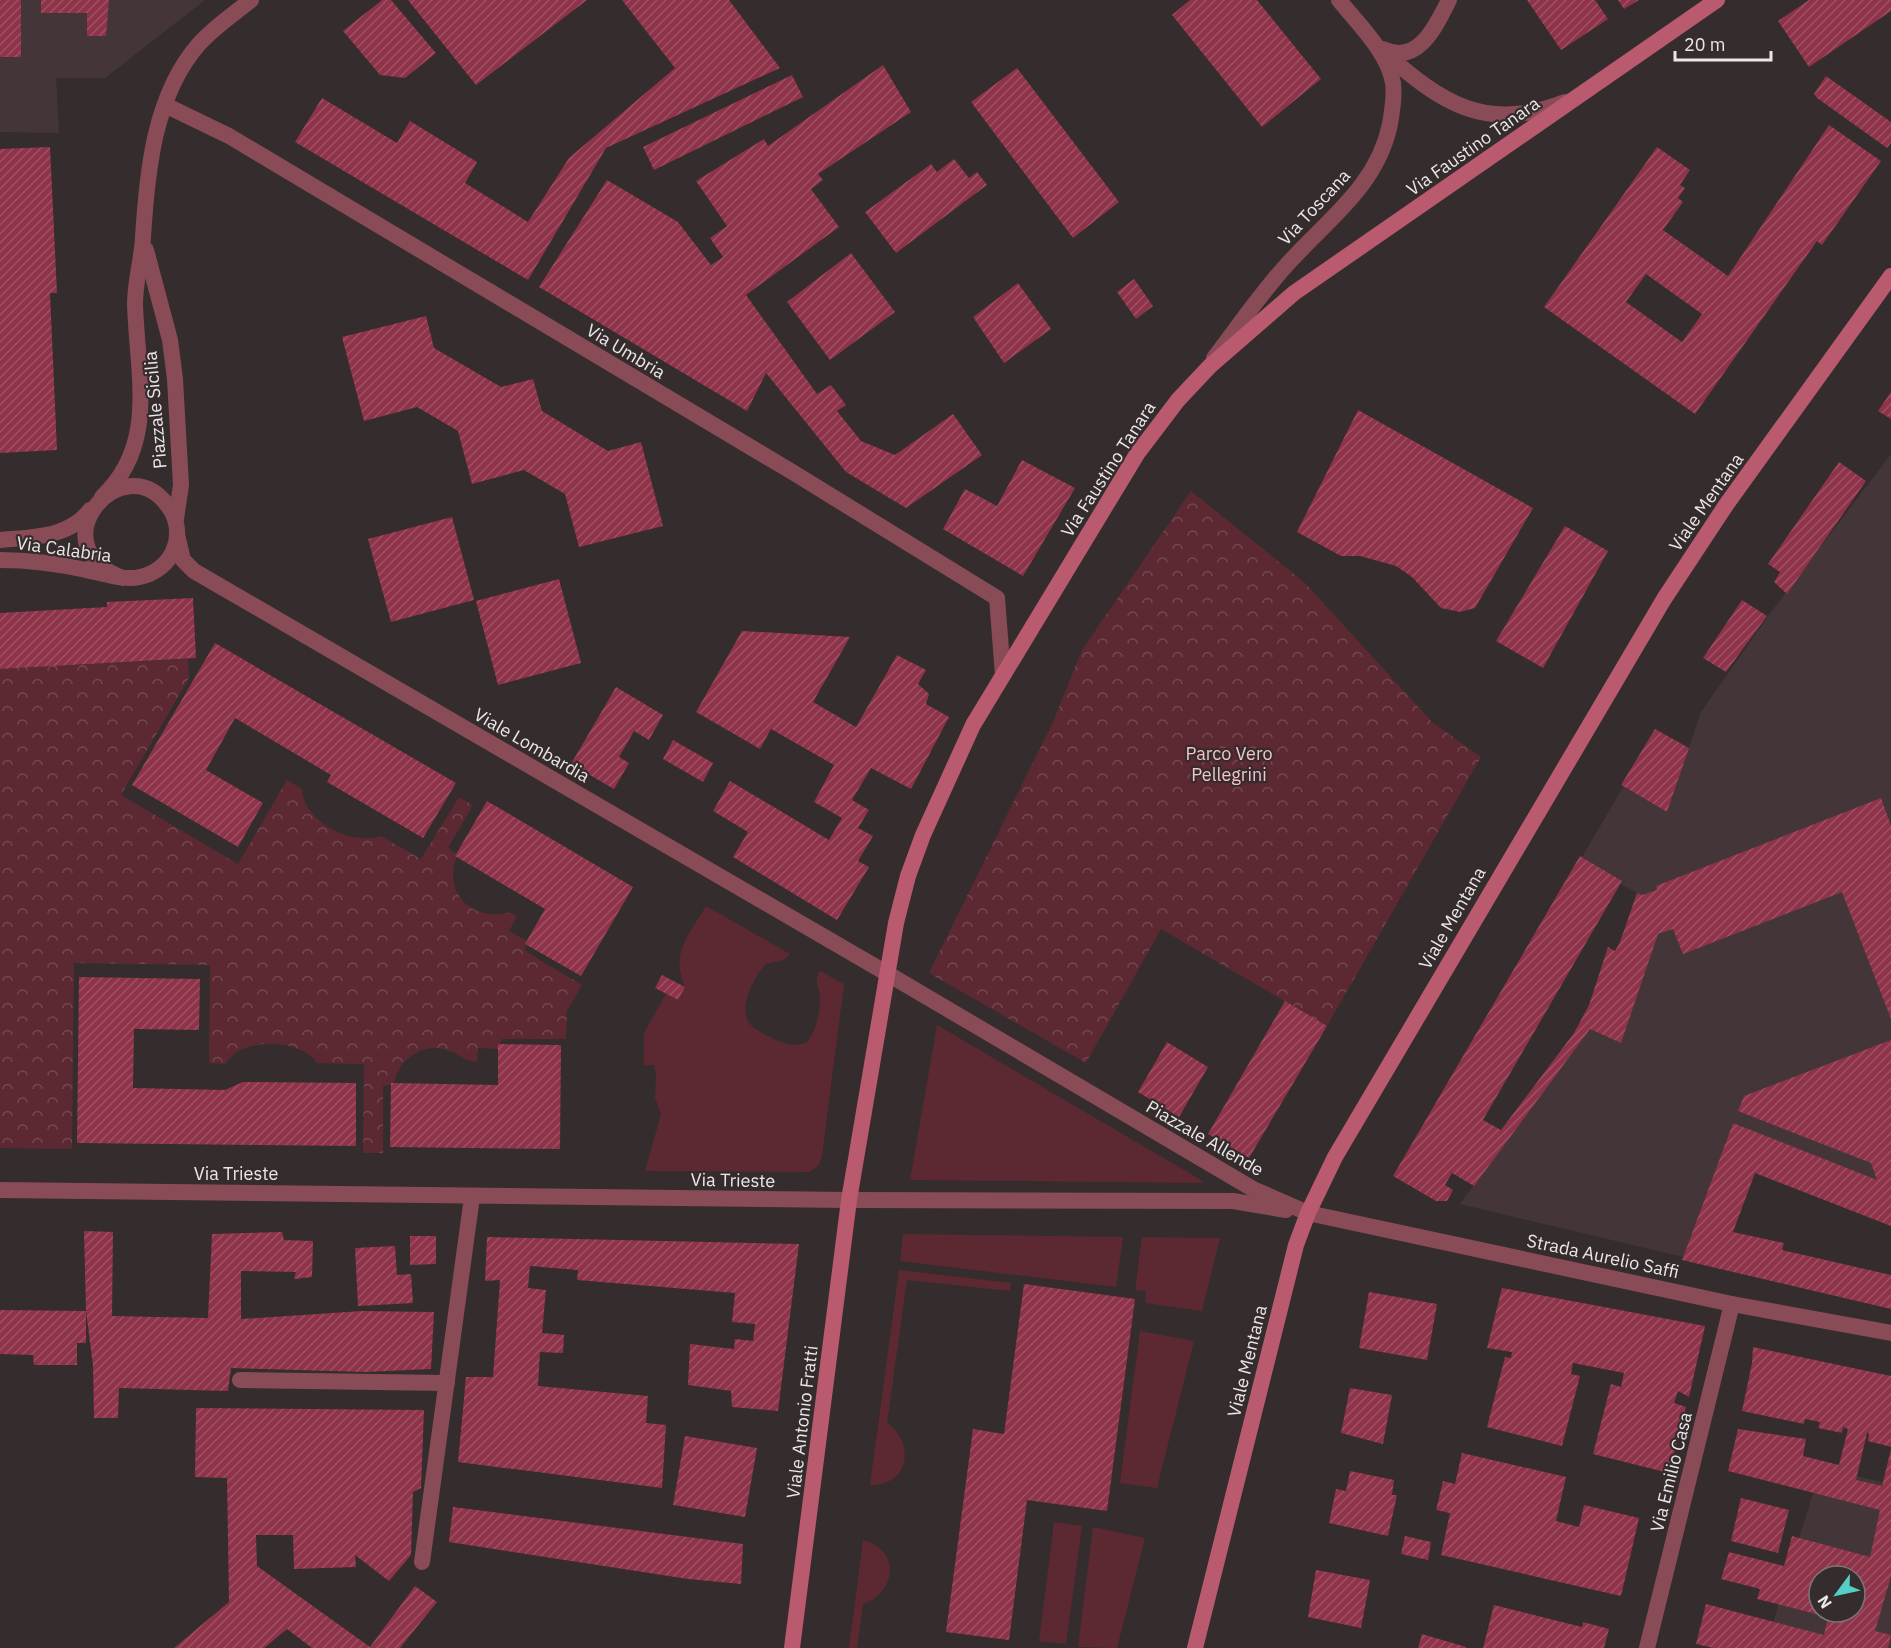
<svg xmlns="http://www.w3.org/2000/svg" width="1891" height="1648" font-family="'IBM Plex Sans',sans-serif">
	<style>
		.built { fill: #443638; fill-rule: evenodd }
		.green { fill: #5c2933 }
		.park { fill: url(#park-crowns) }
		.building { fill: url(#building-hatch); fill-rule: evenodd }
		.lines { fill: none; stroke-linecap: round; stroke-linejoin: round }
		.minor { stroke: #894c57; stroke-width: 16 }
		.tertiary { stroke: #894c57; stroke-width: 16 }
		.secondary { stroke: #ba5a6e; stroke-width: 16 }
		.labels { text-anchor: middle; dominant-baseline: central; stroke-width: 4.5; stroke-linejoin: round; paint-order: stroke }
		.street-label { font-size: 18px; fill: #ece7e7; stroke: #342c2d }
		.park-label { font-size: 18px; fill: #f6c1c8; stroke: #342c2d }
	</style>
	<defs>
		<pattern id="park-crowns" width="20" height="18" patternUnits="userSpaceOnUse" patternTransform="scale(1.5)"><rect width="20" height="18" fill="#5c2933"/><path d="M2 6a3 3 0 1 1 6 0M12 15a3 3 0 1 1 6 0" fill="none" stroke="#744851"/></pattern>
		<pattern id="building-hatch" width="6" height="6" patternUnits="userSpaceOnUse" patternTransform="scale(1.5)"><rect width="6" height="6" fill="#8e3349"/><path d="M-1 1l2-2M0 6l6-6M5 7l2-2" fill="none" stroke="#9e5163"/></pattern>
	</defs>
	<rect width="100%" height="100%" fill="#342c2d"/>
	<g class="built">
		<polygon points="0,0 205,0 105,78 56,78 59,133 0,132"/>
		<polygon points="1891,454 1891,1188 1733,1123 1683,1257 1460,1204 1588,1028 1620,942 1637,893 1621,884 1622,881 1582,857 1623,787 1667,812 1701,712 1771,612"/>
		<path d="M1821 1468 1891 1484V1648H1765ZM1819 1576H1855V1612H1819Z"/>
	</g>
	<g class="green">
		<path d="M706 906 790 954 784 960 766 964C754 977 737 1008 750 1024 756 1031 766 1035 774 1039 784 1044 795 1047 806 1043 816 1033 820 1012 820 998 820 988 813 981 820 971L844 984 822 1156 819 1165 810 1172 645 1171 661 1114 655 1098 656 1074 654 1065H644V1033L666 994 678 1000 685 987C670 953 689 935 706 906Z"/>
		<polygon points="937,1025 1201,1180 1203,1183 910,1180"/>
		<polygon points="903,1234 1123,1237 1116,1287 900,1261"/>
		<polygon points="1142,1237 1220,1238 1202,1311 1145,1303 1146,1291 1135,1290"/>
		<path d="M899 1270 1011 1283 1010 1291 907 1280 887 1423C916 1444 909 1486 870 1485Z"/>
		<polygon points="1140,1331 1194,1341 1157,1488 1120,1483"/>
		<polygon points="1054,1522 1082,1526 1066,1644 1039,1641"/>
		<polygon points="1093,1527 1145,1538 1117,1648 1078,1647"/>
		<path d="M863 1540C901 1550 897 1592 863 1604L857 1648H849Z"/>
	</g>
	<g class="park">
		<polygon points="1191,491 1305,583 1432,722 1481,757 1327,1026 1161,929 1086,1063 929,973 1053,722 1082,650"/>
		<path d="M188 659 189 678 121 795 238 864 287 780 302 789C303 822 352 846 381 836L421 859 459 797 473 805 448 848 457 854C456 860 452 868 453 877 455 906 483 920 510 912L517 916 509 931 527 941 525 951 582 985 567 1011 566 1039H502L498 1049 478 1048 477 1062C464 1062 459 1053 447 1050 423 1042 398 1059 394 1084L383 1086V1153H363L364 1064 317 1063C304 1043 263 1039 243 1049 235 1052 230 1058 225 1064L209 1063 210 965 74 963 72 1149 0 1148V669Z"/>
	</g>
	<g class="building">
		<rect x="0" y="0" width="21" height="57"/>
		<polygon points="41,0 109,0 106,36 87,36 87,13 41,13"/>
		<polygon points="382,0 391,0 436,53 405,78 380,75 343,31"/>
		<polygon points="408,0 587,0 476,85"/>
		<polygon points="622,0 729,0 780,68 606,148 528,280 295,142 322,98 397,143 410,121 477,162 465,183 528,222 569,158 675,68"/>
		<polygon points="1190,0 1257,0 1321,79 1262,127 1172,15"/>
		<polygon points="1527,0 1595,0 1608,19 1561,50"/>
		<polygon points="1618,0 1639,0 1624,9"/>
		<polygon points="1809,0 1891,0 1891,11 1809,67 1778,21"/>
		<polygon points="883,65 911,112 818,174 823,180 811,189 839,227 746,295 817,394 831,385 846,405 837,411 861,441 895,455 953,414 982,455 906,508 846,472 766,373 747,411 539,287 607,180 678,222 711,265 723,257 710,238 727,226 696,181 764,139 768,146"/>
		<polygon points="1017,68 1119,202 1073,238 971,102"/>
		<polygon points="792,75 803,97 654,170 643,147"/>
		<polygon points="1826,76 1891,122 1891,143 1887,148 1817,98 1814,94"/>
		<path d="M1829 125 1881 161 1822 245 1817 241 1695 414 1544 307 1657 147 1690 170 1680 185 1685 188 1678 198 1683 202 1663 230 1728 276ZM1646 274 1702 314 1682 342 1626 302Z"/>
		<polygon points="50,147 57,293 50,293 57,450 0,453 0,149"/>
		<polygon points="954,159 969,178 977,172 987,185 896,253 865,212 931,164 937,172"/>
		<polygon points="851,253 895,312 830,360 787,302"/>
		<polygon points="1134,279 1153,306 1136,319 1117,292"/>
		<polygon points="1018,283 1051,329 1004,363 973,317"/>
		<polygon points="426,316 434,348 501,387 533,379 542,411 608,451 641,442 663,526 579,547 565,494 524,470 472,484 458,431 417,407 364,421 342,337"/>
		<polygon points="1891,392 1891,419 1878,411"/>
		<polygon points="1358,410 1533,508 1475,608 1460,612 1441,608 1412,577 1396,566 1360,556 1341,556 1297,532"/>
		<polygon points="1022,460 1075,488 1023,576 943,529 965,489 997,506"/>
		<polygon points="1839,462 1866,481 1787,594 1774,582 1780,572 1768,564"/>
		<polygon points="452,517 474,600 391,622 368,539"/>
		<polygon points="1565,526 1608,551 1543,668 1496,641"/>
		<polygon points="559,579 581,663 498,685 476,601"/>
		<polygon points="193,598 196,658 0,669 0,613 107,607 107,602"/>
		<polygon points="1742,600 1767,616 1726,672 1703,658"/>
		<polygon points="742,631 850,637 813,702 856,727 897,655 926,670 918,684 929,694 926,704 949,717 911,789 871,768 852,800 869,810 858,828 873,836 858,861 869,867 837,920 733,857 748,832 713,811 730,781 829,840 842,818 814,802 834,765 771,729 760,749 696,712"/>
		<polygon points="215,643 456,783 423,838 327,782 331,775 235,718 206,770 263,803 238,847 132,785"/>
		<polygon points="616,687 663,715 649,740 634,731 619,757 629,763 614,789 571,764"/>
		<polygon points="1655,729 1689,748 1667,812 1621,785"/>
		<polygon points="673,740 713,763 703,782 663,759"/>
		<polygon points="1881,798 1891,826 1891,1019 1842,892 1683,954 1673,929 1658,934 1621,1043 1590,1029 1474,1186 1452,1173 1445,1185 1453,1190 1447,1201 1436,1201 1393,1176 1580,856 1622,881 1483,1120 1501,1130 1574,1033 1589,1005 1608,947 1615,951 1620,942 1637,893 1642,895 1657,890 1656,886"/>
		<polygon points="487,801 633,887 581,976 525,944 545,909 455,856"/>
		<polygon points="662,975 685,987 678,1000 655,988"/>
		<polygon points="79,977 200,979 199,1030 134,1029 133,1088 225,1090 243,1082 356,1083 356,1146 77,1143"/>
		<polygon points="1285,1001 1327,1026 1249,1158 1208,1134"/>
		<polygon points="1891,1040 1891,1226 1755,1173 1733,1232 1784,1243 1782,1250 1891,1275 1891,1309 1682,1260 1733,1123 1877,1180 1871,1163 1738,1111 1744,1096"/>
		<polygon points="1167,1042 1208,1067 1179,1117 1138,1092"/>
		<polygon points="498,1044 561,1045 560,1149 390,1147 391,1083 498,1085"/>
		<polygon points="84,1231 113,1232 112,1316 208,1318 212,1234 282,1232 284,1240 313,1241 312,1277 294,1279 296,1272 241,1271 241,1319 362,1311 434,1312 431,1369 365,1372 231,1368 228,1391 119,1388 118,1418 94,1418 93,1366 86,1311"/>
		<polygon points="410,1236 436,1236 436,1264 410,1265"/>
		<polygon points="487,1237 799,1244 778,1411 732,1407 731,1391 688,1385 690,1344 734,1349 735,1339 753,1341 755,1324 732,1322 735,1293 577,1280 578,1270 530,1266 528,1288 546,1290 542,1333 564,1335 563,1353 540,1352 538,1386 648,1396 646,1423 666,1425 662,1488 458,1462 466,1377 493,1377 500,1280 485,1281"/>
		<polygon points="395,1246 397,1275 411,1274 413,1303 358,1306 355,1248"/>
		<polygon points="1024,1284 1135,1299 1107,1511 1027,1500 1009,1640 946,1632 973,1429 1004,1434"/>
		<polygon points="1502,1288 1705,1326 1689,1397 1678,1391 1674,1403 1686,1407 1669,1473 1593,1454 1611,1384 1621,1387 1624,1373 1573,1363 1571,1374 1580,1376 1562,1446 1487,1427 1505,1357 1511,1358 1512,1352 1487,1348"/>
		<polygon points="1369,1292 1437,1304 1427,1360 1359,1348"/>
		<polygon points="0,1310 86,1311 86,1343 77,1343 77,1365 34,1365 33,1355 0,1354"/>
		<path d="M1753 1347 1891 1376V1447L1868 1441 1869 1433H1867L1856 1480 1882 1486 1891 1449V1576L1875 1631 1891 1635 1888 1648H1713L1696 1644 1706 1604 1824 1635 1828 1617 1757 1599 1760 1589 1721 1579 1729 1552 1784 1566 1792 1536 1870 1557 1880 1510 1728 1471 1738 1429 1806 1439 1803 1456 1839 1465 1848 1429 1843 1427 1842 1433 1818 1428 1820 1422 1805 1419 1804 1424 1742 1411 1752 1363ZM1819 1576H1855V1612H1819Z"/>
		<polygon points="1350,1388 1392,1395 1383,1444 1341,1433"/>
		<polygon points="196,1408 424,1410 421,1488 413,1492 411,1555 389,1581 355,1555 356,1567 294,1569 293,1535 256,1535 257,1566 370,1647 415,1586 437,1602 400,1648 312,1648 287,1629 264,1648 174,1648 229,1602 227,1478 195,1477"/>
		<polygon points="685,1436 757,1448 745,1517 673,1505"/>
		<polygon points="1462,1453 1566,1477 1556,1521 1579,1527 1584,1505 1639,1518 1621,1596 1441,1555 1450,1513 1436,1510 1443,1481 1455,1484"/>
		<polygon points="1350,1471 1394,1480 1392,1495 1397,1495 1388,1536 1329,1523 1336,1489 1346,1491"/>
		<polygon points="1741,1498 1789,1510 1778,1553 1731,1541"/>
		<polygon points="453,1507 743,1544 741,1584 688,1579 449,1542"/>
		<polygon points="1405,1536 1431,1542 1428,1560 1401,1554"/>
		<polygon points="1316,1570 1370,1580 1361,1628 1308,1617"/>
		<polygon points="1494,1605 1582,1627 1583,1622 1609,1629 1604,1648 1483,1648"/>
		<polygon points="1422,1634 1466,1647 1466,1648 1418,1648"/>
	</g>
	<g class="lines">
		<g class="minor">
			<path d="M1383 49C1418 66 1436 26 1449 0"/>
			<path d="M1384 52C1442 104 1487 133 1565 102"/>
			<polyline points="165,105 229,136 794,473 997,598 1003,675"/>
			<polyline points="146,250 170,340 175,379 181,485 176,519"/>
			<path d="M1214 358C1237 328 1259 296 1284 268 1324 222 1377 188 1390 124 1392 111 1395 97 1393 83 1388 52 1358 24 1339 0"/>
			<path d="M102 497C158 445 137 374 135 304 135 281 142 259 143 237 147 172 154 95 199 44 214 27 234 14 251 0"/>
			<polyline points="177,534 183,560 194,571 888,974"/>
			<path d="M0 540C32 537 69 538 90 510"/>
			<path d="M0 560C28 560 59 564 86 570 103 573 123 581 140 577 155 574 169 563 174 549 180 534 177 518 168 506 123 443 35 546 123 578"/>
			<polyline points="0,1190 849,1200"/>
			<polyline points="1308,1213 1732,1304 1891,1333"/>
			<polyline points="240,1380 447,1383"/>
			<polyline points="422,1562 472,1197"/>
			<polyline points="1647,1648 1732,1304"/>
		</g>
		<g class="tertiary">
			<polyline points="888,974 1253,1189 1308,1213"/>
			<polyline points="849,1200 1233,1201 1286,1210"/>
		</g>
		<g class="secondary">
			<polyline points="792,1648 849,1200 896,923 908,876 923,835 973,725 1137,454 1178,400 1210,366 1294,293 1717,0"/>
			<polyline points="1195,1648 1296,1245 1308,1213 1335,1157 1664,599 1726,505 1891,276"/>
		</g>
	</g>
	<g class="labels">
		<g class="street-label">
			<text transform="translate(1473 146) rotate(-35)">Via Faustino Tanara</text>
			<text transform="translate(1314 207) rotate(-47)">Via Toscana</text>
			<text transform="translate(626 351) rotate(31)">Via Umbria</text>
			<text transform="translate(155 410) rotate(-95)">Piazzale Sicilia</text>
			<text transform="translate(1108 469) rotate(-57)">Via Faustino Tanara</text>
			<text transform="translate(1706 502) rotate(-55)">Viale Mentana</text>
			<text transform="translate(64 549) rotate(8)">Via Calabria</text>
			<text transform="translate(532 745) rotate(30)">Viale Lombardia</text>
			<text transform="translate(1452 918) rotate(-60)">Viale Mentana</text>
			<text transform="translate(1205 1138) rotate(30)">Piazzale Allende</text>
			<text x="236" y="1173">Via Trieste</text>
			<text transform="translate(733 1180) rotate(1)">Via Trieste</text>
			<text transform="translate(1603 1256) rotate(12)">Strada Aurelio Saffi</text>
			<text transform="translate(1247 1361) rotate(-76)">Viale Mentana</text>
			<text transform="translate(802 1422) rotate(-83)">Viale Antonio Fratti</text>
			<text transform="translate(1671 1472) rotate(-76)">Via Emilio Casa</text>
		</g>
		<g class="park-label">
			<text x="1229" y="753">Parco Vero<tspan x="1229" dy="21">Pellegrini</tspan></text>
		</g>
	</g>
	<g transform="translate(1837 1594) rotate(237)"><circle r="28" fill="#342c2d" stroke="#7e7777" stroke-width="1.5"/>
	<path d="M0-4.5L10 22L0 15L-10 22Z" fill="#55cec5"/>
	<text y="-9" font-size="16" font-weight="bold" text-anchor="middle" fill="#ece7e7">N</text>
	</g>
	<path d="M1675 51v9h96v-9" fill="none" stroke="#ece7e7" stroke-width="3"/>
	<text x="1684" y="51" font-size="18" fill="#ece7e7" stroke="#342c2d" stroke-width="4.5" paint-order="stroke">20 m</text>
</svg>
